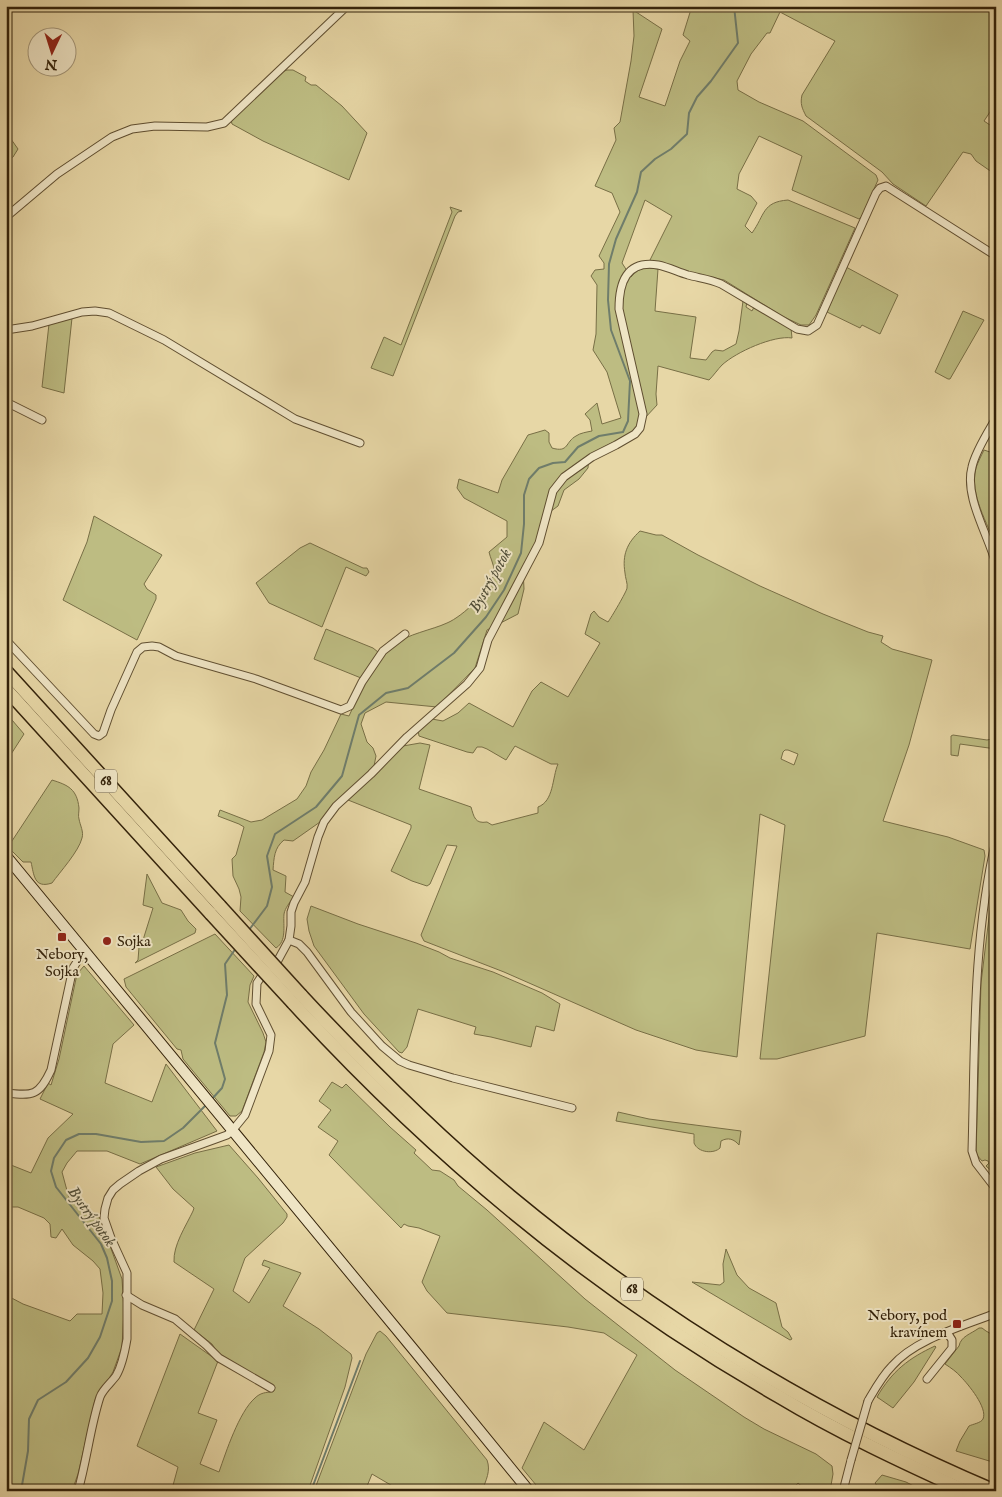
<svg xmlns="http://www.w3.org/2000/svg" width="1002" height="1497" font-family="'IM FELL English',serif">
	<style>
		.green { fill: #bdbc82; stroke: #786f46; fill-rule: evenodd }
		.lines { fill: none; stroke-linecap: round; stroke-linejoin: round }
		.stream { stroke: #6f7d6b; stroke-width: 2 }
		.street-casing { stroke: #604f31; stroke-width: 9 }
		.secondary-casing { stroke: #33220a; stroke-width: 12 }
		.highway-casing { stroke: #33220a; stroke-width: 15 }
		.street { stroke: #efe5c5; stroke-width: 7 }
		.secondary { stroke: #efe5c5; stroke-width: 10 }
		.highway { stroke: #e7d7a6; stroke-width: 12 }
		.street-bridge-casing { stroke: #604f31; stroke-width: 9; stroke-linecap: butt }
		.highway-bridge-casing { stroke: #33220a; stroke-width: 15; stroke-linecap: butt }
		.street-bridge { stroke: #efe5c5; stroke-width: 7 }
		.highway-bridge { stroke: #e7d7a6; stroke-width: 12 }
		.poi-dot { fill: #8f2418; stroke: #efe5c5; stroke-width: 2 }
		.labels { text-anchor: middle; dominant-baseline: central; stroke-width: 4; stroke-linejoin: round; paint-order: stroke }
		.shield { fill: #efe5c5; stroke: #6b5c42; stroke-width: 1 }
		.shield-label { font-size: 14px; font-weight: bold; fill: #33220a }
		.poi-label { font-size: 15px; fill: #33220a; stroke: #efe5c5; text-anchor: start }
		.water-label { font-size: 16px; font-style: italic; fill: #514f3a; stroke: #efe5c5 }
	</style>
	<rect width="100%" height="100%" fill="#e7d7a6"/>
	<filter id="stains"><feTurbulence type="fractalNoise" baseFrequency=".004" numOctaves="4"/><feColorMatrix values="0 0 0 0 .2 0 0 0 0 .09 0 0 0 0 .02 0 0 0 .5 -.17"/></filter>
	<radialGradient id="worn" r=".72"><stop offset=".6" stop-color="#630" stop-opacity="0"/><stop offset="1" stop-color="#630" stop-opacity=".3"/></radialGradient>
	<g class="green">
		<path d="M692 6H992L993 41 996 42V111L992 109 984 121 990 125 996 124V175L976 161 971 154 963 152 926 206 893 184 882 172 806 116C802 108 800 104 802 95L835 41 780 12 770 33H767L751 54 737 81 738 90 759 102 803 121 876 175 878 180 862 216 859 219 792 190 802 156 759 136 739 174 737 189 751 196 757 203 745 226 752 233C765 215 762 202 788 200L855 228 816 315 809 325H801L782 316 724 280 688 272 650 260 672 216 645 200 622 263 631 277C640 267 645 267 658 269L655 311 696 317 690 358 706 360 712 352 715 350 723 351 736 344 739 331 743 301 747 302 746 307 752 311 754 307 791 328 792 338C774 335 736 352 722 365 718 369 714 375 709 380L658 366 656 394 657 405 631 433 589 455 588 468 579 479 564 490 558 506 543 517 537 542 523 569 524 589 518 614 487 630 475 668 437 707 386 702 365 713 361 724 367 742 373 748 376 756 374 766 333 806 320 822 293 841 284 840C274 848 274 858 273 870L286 876 285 892 294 897C290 902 285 908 284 914 283 926 287 941 276 948L240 911 241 897 239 889 233 876 232 859 236 855 244 827 239 824 218 816 220 810 251 822 262 820 297 799 306 786 311 772 324 750 341 714 349 716C359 694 375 661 394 645 407 634 432 630 447 623 462 617 495 587 494 570 494 565 490 557 489 552L507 537V521L464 498 457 488 459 479 498 493 502 480 528 435 545 430 549 433V442L552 448C569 453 565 442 576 436 580 433 587 432 592 431L590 420 585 414 597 403 602 424 621 418 607 372 593 350 596 334 597 285 591 276 595 270 604 269V263L599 256 620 212 612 193 595 186 616 140 614 128 620 122 631 61 634 36 633 10 662 29 639 97 665 106 680 61 690 41 683 35Z"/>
		<polygon points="287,70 293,70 306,77 305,81 311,85 316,85 342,106 367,133 349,180 263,141 232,124 231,120 282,72"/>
		<polygon points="6,132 18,149 13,157 6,162"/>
		<polygon points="450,207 462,211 458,212 455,216 393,376 371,368 384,337 401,345 452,212"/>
		<polygon points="846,267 898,295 880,334 862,325 860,328 827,312"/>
		<polygon points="963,311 984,320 950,379 948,379 935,372"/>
		<polygon points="72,318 64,393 42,387 49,324"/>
		<path d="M984 450 996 454V547C988 523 969 495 976 468 978 462 981 456 984 450Z"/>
		<polygon points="94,516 162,555 144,584 147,589 156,595 156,599 137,640 63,600 87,542"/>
		<path d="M640 531 656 535H662L698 555 760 586 823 614 868 632 883 636 881 642 892 649 932 660 909 745 883 821 948 837 984 850 985 856 970 949 877 933 865 1036 777 1059H760L785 825 760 814 737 1057 696 1050 636 1030 504 972 424 941 421 935 457 846 447 845 430 884 427 886 412 881 391 871 411 828V825L348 800 403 746 420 743 430 745 419 789 471 807C474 817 475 824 487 822L492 825 538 813V807C554 801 552 778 558 764H551L515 746 506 760 487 749 482 747H477L473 753 467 752 419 736 418 730 432 719 443 721 458 713 469 703 513 727 532 691 541 682 568 697 600 643 585 634 591 614 594 611 599 617 608 622C611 618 627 591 627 588 628 584 625 577 625 573 622 555 627 543 640 531ZM785 750H788L798 754 794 765 781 759 783 752Z"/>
		<polygon points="310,543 363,568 367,568 369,572 366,576 346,567 322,627 269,603 256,583 300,548"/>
		<polygon points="326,629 373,648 378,652 361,678 314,659"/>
		<polygon points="6,713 24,734 6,762"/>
		<polygon points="953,735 987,740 992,739 996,736 996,749 960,744 958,756 951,755 951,736"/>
		<path d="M52 780C68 785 77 789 79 808 79 812 78 816 79 819 80 825 84 832 82 838 79 851 60 872 52 883 34 889 34 875 31 862H23L8 847Z"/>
		<polygon points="992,871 996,871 996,1175 986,1166 989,1163 988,1161 985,1160 982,1161 976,1154 981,983 991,901 989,895"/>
		<polygon points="147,874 162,903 181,910 188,921 196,929 195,933 135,963 138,960 139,947 143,940 153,908 143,905"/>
		<polygon points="311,906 358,924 416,943 439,952 450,958 493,972 542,993 560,1004 554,1031 536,1026 531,1047 491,1037 474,1034 476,1027 418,1009 407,1047 402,1053 399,1052 364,1014 314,946 309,931 307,919"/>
		<polygon points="215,934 254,976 250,985 248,1002 263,1033 266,1042 264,1052 242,1111 236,1116 230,1116 183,1059 181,1050 177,1049 126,987 124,979"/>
		<polygon points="84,966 134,1025 113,1044 105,1083 152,1102 166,1064 217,1131 140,1164 107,1151 77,1151 67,1163 62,1172 69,1198 100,1218 122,1279 124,1310 122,1347 113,1372 95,1400 78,1474 72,1491 6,1491 6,1295 23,1304 70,1321 77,1314 102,1314 103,1293 100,1269 93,1261 73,1245 62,1229 56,1238 51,1237 50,1224 44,1218 18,1207 6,1207 6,1163 31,1173 48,1138 73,1114 40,1099 48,1083 51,1085 59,1059 77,974"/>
		<polygon points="332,1082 342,1088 346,1084 390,1127 416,1150 414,1153 432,1170 440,1171 454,1180 458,1186 487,1210 585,1299 675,1370 744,1417 764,1429 816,1454 832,1466 833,1474 830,1491 807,1491 798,1483 791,1491 541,1491 522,1468 544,1422 584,1450 637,1355 604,1333 568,1327 447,1313 427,1291 422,1282 440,1236 419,1228 408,1226 404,1224 401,1228 329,1155 338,1141 318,1127 331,1110 319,1101"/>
		<path d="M618 1112 649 1119 741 1131 739 1145C734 1139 728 1137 721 1141L720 1148C714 1154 698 1153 694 1143 694 1142 694 1135 694 1134L616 1121Z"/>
		<path d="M229 1145 258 1178 287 1214V1217L283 1223 245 1258 233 1291 249 1303 270 1268 262 1265 264 1260 301 1273 283 1306 319 1329 351 1354 352 1358 345 1387 308 1491H168L169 1489H172L178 1467 137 1446 180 1334 218 1361 198 1413 217 1420 200 1464 219 1472C226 1452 239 1412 255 1398 260 1393 266 1392 273 1392L275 1387 218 1353 212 1344 194 1330 214 1289 174 1262C173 1245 186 1226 193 1211L194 1208 173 1189 156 1167 195 1153Z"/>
		<polygon points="726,1249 737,1275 749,1288 776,1303 782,1327 788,1332 792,1339 790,1340 692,1282 720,1285 724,1282 723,1264"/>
		<path d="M979 1328H982L986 1331 993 1335 996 1333V1463L956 1451 960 1441 969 1426C973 1424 981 1423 983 1419 988 1408 968 1384 961 1377 957 1372 951 1368 945 1364L959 1346C961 1336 971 1334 979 1328Z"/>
		<path d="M380 1331 386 1336 487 1460C491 1471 486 1480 482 1491H401L372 1474 365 1491H314L366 1354 377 1333Z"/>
		<path d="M935 1346 936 1347 914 1382 893 1408 877 1397C892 1371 909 1358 935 1346Z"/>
		<polygon points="882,1475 906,1482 923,1491 881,1491 875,1483"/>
	</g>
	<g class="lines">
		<g class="stream">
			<polyline points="249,930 267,906 272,887 267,856 275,834 316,807 342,776 359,715 386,693 408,688 454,653 486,617 504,590 521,553 524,524 524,495 529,479 539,468 553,463 565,462 578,447 599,436 623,432 628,421 630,381 611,330 608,300 609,264 616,239 637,192 641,172 655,159 671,149 687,134 689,113 697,97 711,81 738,43 734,6"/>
			<polyline points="211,1100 222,1088 225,1079 215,1043 227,995 225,964 236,948"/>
			<polyline points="21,1491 28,1451 29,1419 38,1400 66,1382 88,1358 100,1337 112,1301 112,1281 107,1258 101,1244 56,1187 51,1171 54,1158 66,1140 79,1134 96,1134 141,1142 164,1141 183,1128 206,1105"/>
			<polyline points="311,1491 360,1361"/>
		</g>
		<defs>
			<g id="street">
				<polyline points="6,217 57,174 112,137 132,129 155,126 207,127 224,123 347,6"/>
				<polyline points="6,330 32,326 82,312 95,311 109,313 164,340 295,419 360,443"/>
				<polyline points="6,402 42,420"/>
				<path d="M996 418C988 432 975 452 972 467 964 497 988 534 996 564"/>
				<polyline points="6,640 94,734 99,736 103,733 111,710 137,652 143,647 152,646 159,647 176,656 256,679 341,710 350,706 362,682 383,651 405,634"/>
				<path d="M996 840C972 941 975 1047 972 1151L976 1163 996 1189"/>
				<polyline points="289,940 299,944 307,952 351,1012 382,1046 400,1061 409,1065 453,1078 572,1108"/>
				<path d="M6 1093C33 1096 39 1096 51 1070L73 968 84 951"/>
				<polyline points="126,1295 142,1305 175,1319 206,1345 219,1358 271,1388"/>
				<polyline points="927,1379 952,1348 952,1340 947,1332"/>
				<path d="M868 1401C875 1389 882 1376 892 1366 915 1339 964 1326 996 1313"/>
				<path d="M78 1491C87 1460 90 1428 100 1397 103 1389 111 1383 116 1376 122 1366 125 1351 127 1339V1273L111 1238 104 1218 105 1209 108 1198 113 1190 120 1184 139 1171 161 1159 227 1135 232 1131 245 1115 269 1051 271 1035 256 1004 257 983 261 977 277 962 289 940 291 926V912L294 903 305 882 318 837 324 822 336 806 371 774 407 737 467 684 480 668 488 640 539 543 553 491 564 477 592 457 616 445 635 434 640 428 643 414 619 309C619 283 626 260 658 265 668 267 678 272 688 275 699 278 710 279 721 284L797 329 808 331 817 325 876 193 880 188 886 186 996 256"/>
				<polyline points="843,1491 851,1460"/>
			</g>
			<path id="secondary" d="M6 856C180 1067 356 1278 529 1491"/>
			<g id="highway">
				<polyline points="6,671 220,906"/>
				<polyline points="6,689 211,914"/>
				<path d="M301 995C367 1066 435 1134 510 1196 656 1317 820 1417 995 1491"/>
				<path d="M293 1003C435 1158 595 1291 778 1396 838 1432 902 1462 966 1491"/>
			</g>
		</defs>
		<use href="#street" class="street-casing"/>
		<use href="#secondary" class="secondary-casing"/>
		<use href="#highway" class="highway-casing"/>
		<use href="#street" class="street"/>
		<use href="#secondary" class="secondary"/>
		<use href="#highway" class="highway"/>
		<defs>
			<polyline id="street-bridge" points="851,1460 868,1401"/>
			<g id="highway-bridge">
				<polyline points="220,906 301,995"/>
				<polyline points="211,914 293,1003"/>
			</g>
		</defs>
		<use href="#street-bridge" class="street-bridge-casing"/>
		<use href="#highway-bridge" class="highway-bridge-casing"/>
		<use href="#street-bridge" class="street-bridge"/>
		<use href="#highway-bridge" class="highway-bridge"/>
	</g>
	<g class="poi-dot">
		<rect x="57" y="932" width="10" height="10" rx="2.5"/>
		<circle cx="107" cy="941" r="5"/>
		<rect x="952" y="1319" width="10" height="10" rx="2.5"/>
	</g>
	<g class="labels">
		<g class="shield">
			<rect x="95" y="769.5" width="22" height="23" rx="4"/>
			<rect x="621" y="1277.5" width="22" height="23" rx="4"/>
		</g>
		<g class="shield-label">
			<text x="106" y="781">68</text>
			<text x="632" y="1289">68</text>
		</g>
		<g class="poi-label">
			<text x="117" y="941">Sojka</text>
			<text x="62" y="954" text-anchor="middle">Nebory,<tspan x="62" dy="17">Sojka</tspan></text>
			<text x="947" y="1315" text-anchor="end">Nebory, pod<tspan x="947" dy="17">kravínem</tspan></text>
		</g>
		<g class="water-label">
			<text transform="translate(491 581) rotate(-61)">Bystrý potok</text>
			<text transform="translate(91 1217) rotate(54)">Bystrý potok</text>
		</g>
	</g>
	<rect width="1002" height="1497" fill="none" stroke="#e7d7a6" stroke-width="25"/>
	<rect x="8" y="8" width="987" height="1482" fill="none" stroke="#33220a" stroke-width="2.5"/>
	<rect x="12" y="12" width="977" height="1472" fill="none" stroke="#33220a"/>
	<g transform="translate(52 52) rotate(184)"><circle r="24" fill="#efe5c5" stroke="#a4977a"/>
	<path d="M0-4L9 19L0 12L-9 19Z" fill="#8f2418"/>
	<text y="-8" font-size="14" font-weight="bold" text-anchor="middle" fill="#33220a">N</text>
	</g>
	<rect width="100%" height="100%" filter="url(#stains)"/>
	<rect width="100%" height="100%" fill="url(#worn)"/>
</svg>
